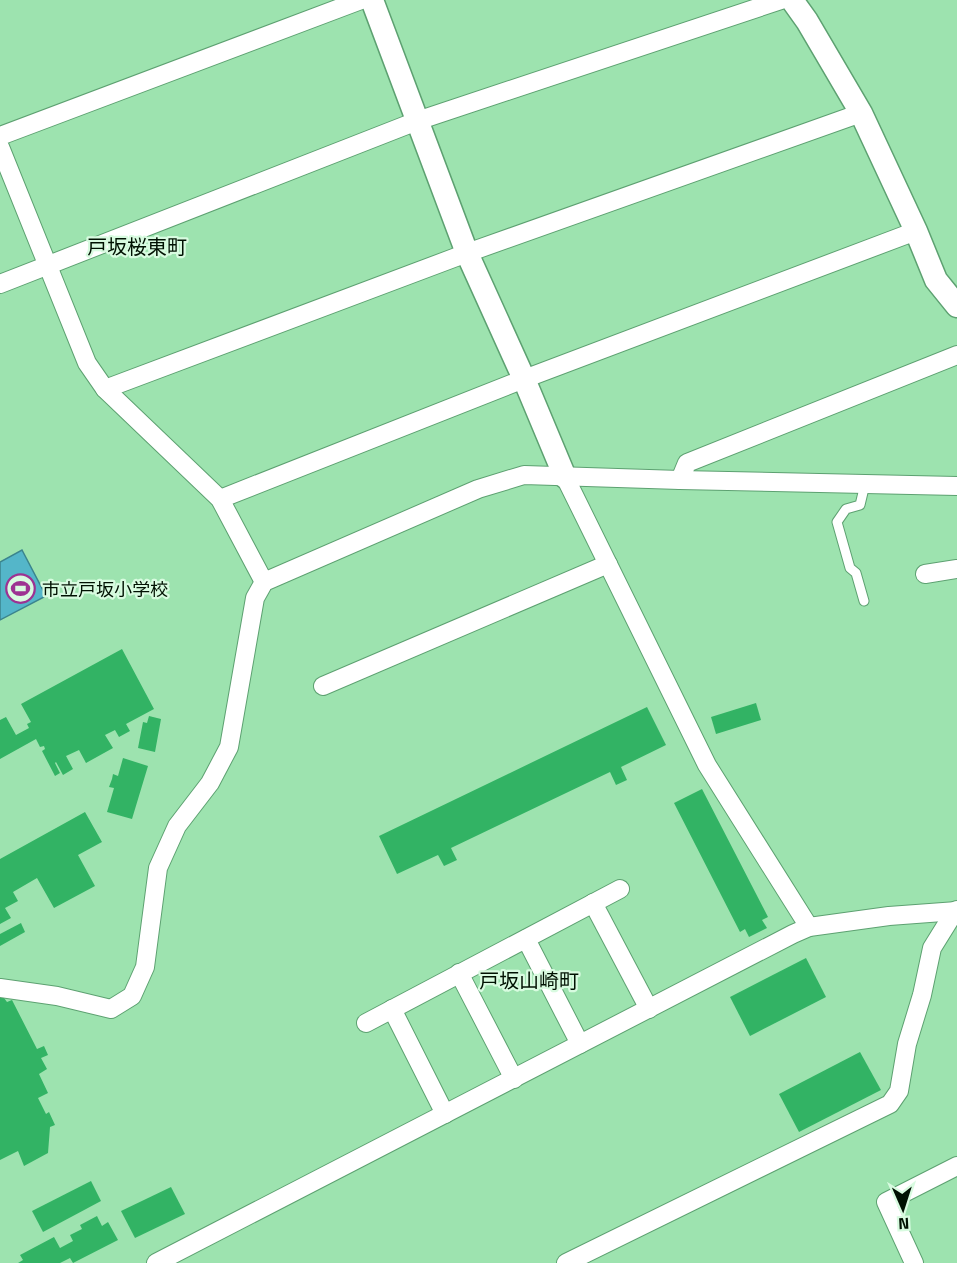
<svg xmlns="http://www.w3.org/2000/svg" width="957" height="1263" font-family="'Titillium Web','Noto Sans JP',sans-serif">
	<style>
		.water { fill: #54b6c9; stroke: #3b848d; stroke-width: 1.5 }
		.building { fill: #32b364 }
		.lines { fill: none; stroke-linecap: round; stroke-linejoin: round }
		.service-casing { stroke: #5da171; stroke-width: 11 }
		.minor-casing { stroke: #5da171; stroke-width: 20 }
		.tertiary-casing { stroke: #5da171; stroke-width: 25 }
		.service { stroke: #fff; stroke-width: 9 }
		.minor { stroke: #fff; stroke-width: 18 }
		.tertiary { stroke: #fff; stroke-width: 22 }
		.labels { text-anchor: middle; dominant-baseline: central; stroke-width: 4.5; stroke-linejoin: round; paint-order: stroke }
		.poi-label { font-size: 18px; fill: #001102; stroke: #d8fbe0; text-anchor: start }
		.neighbourhood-label { font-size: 20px; fill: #001102; stroke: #d8fbe0 }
	</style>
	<rect width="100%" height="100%" fill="#9de3af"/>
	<polygon class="water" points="22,550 46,596 0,620 0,562"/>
	<g class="building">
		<polygon points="122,649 154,709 126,724 130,731 119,737 115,730 105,735 113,748 86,763 79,750 66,756 73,769 63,775 56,762 55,763 60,773 55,776 42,751 45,749 44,746 40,747 36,739 0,759 0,720 6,717 16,735 29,728 27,724 31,722 21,704"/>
		<polygon points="756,703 761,720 716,734 711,717"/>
		<polygon points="647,707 666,745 621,767 627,780 616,785 610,772 451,848 457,860 444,866 438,855 397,874 379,836"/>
		<polygon points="149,716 161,719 155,752 138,748 143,722 147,723"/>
		<polygon points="123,758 148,766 132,819 107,812 114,788 109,787 112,779 113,774 118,776"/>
		<polygon points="702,789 768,917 762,920 767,928 749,937 745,929 740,932 674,803"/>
		<polygon points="85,812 102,842 78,855 95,886 54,908 37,878 13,892 18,901 5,908 11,918 0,924 0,859"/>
		<polygon points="21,923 25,932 0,946 0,934"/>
		<polygon points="806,958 826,997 750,1036 730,997"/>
		<polygon points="0,998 4,998 7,1002 12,1000 37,1049 44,1046 48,1055 41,1058 47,1069 39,1074 48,1093 38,1098 46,1114 49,1112 55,1125 50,1127 48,1153 24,1166 18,1151 0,1160"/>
		<polygon points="860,1052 881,1090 799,1132 779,1094"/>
		<polygon points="91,1181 101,1201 43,1232 32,1211"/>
		<polygon points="171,1187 185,1214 135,1238 121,1211"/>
		<polygon points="97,1216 102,1226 108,1222 118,1240 73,1263 70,1258 60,1263 18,1263 23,1260 20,1255 54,1237 60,1248 73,1241 70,1235 82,1229 80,1225"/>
	</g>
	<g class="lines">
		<defs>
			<polyline id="service" points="864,601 856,573 850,568 837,522 846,509 860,505 865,484"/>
			<g id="minor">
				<polyline points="0,136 361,0"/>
				<polyline points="0,147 87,363 105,389 220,499 264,582"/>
				<polyline points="0,284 417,121 781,0"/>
				<polyline points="105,389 467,253 861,113"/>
				<polyline points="565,477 707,765 809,927"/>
				<polyline points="680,480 687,463 957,355"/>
				<polyline points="220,499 524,379 916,231"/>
				<polyline points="925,574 957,569"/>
				<polyline points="323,686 608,564"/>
				<polyline points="593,903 649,1009"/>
				<polyline points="526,939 580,1044"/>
				<polyline points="459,973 514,1079"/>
				<polyline points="0,988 57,996 111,1009 132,996 145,967 158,868 177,826 210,783 229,747 255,598 264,582 478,489 524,475 680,480 957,486"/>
				<polyline points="392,1009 445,1114"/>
				<polyline points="366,1023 620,889"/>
				<polyline points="156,1263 793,934 809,927 889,916 957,911"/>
				<polyline points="566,1263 890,1104 899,1091 907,1044 922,995 932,948 955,911 957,910"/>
				<polyline points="914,1263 886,1202 957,1166"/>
			</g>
			<g id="tertiary">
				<polyline points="372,0 467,253 524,379 565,477"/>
				<polyline points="792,0 807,21 861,113 916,231 936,280 957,306"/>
			</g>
		</defs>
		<use href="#service" class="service-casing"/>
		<use href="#minor" class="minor-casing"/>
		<use href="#tertiary" class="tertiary-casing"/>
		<use href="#service" class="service"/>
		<use href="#minor" class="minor"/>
		<use href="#tertiary" class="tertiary"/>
	</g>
	<defs>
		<symbol id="stadium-ring" viewBox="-11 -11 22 22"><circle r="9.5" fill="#d8fbe0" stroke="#9d3292" stroke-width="1.5"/><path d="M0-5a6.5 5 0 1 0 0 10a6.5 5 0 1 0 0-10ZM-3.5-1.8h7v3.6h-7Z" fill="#9d3292"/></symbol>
	</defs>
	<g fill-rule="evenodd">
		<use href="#stadium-ring" x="4" y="572" width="33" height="33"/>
	</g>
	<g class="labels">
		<g class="poi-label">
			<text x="42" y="589">市立戸坂小学校</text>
		</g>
		<g class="neighbourhood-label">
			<text x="137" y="246">戸坂桜東町</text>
			<text x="529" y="980">戸坂山崎町</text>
		</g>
	</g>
	<g transform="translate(903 1209) rotate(177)" stroke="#d8fbe0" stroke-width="4.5" paint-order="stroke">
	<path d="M0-4.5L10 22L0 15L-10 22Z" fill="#001102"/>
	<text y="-9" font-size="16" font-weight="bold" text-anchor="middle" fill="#001102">N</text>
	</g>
</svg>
